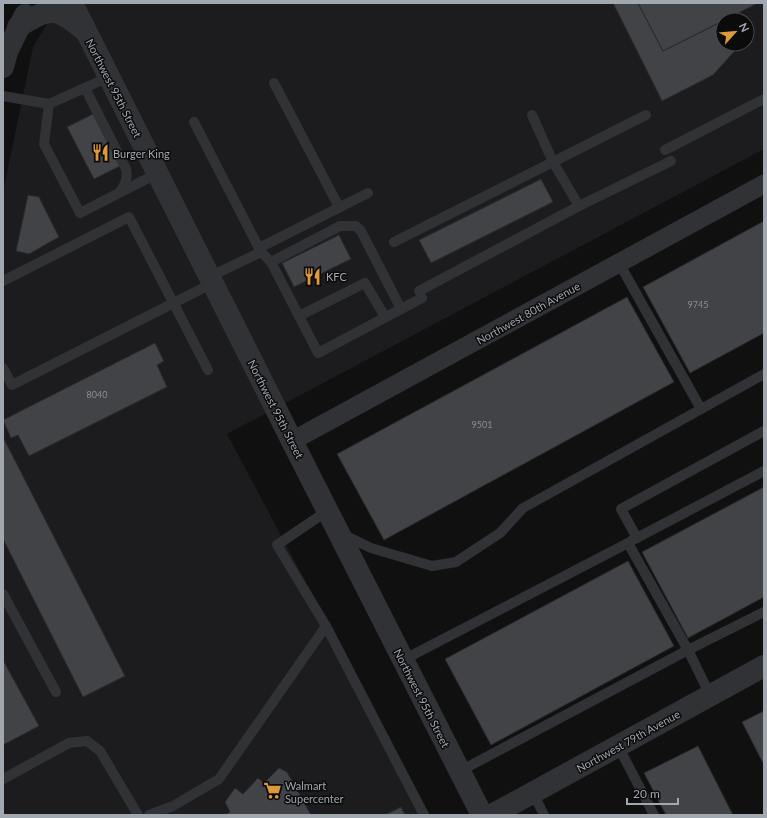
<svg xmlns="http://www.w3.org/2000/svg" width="767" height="818" font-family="Lato,sans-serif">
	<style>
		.built { fill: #1c1c1e; fill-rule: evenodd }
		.building { fill: #414346; stroke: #2a2a2d }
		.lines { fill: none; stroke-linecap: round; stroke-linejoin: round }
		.service { stroke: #313235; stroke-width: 10 }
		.minor { stroke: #313235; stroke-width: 19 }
		.tertiary { stroke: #313235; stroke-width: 22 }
		.labels { text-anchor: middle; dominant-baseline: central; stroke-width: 3; stroke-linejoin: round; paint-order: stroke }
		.number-label { font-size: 9px; fill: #8a8f96 }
		.street-label { font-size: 11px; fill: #a2a8b0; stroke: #0b0b0c }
		.poi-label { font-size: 11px; fill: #a2a8b0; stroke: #0b0b0c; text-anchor: start }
	</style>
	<rect width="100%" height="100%" fill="#101011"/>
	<path class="built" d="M60 3H764V149L227 434 430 815H3V192L33 47ZM723 20H747V44H723Z"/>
	<g class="building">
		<polygon points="613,3 638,3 663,51 723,21 723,44 741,44 713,75 662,101"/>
		<polygon points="638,3 758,3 663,51"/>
		<polygon points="93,114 120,166 94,179 67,127"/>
		<polygon points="541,179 553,202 431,263 419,240"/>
		<polygon points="28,195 39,197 59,237 29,254 16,251"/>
		<polygon points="764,221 764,333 690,373 643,287"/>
		<polygon points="339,235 351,259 294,287 282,263"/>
		<polygon points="627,297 674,382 384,540 337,454"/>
		<polygon points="155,343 164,361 157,365 167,387 29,456 18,435 11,438 3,420"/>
		<polygon points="3,437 125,676 83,697 3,539"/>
		<polygon points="764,487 764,597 688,638 642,552"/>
		<polygon points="628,561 674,646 491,745 445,659"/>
		<polygon points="3,660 39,726 3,745"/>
		<polygon points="764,711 764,765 742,722"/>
		<polygon points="698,746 733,815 666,815 644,773"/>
		<polygon points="279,768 287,772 311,815 225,815 230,812 225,802 235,788 243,794 258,778 264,783"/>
		<polygon points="401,807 405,815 385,815"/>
	</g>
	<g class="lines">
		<g class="service">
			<polyline points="274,83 339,207"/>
			<path d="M85 88 126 169C128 179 125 185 119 193"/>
			<polyline points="3,96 49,104 109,77"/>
			<polyline points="49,104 44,144 80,213 158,173"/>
			<polyline points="532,115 553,162 579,206 671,161"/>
			<polyline points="194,122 261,252"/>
			<polyline points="665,150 764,99"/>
			<polyline points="394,242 646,115"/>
			<polyline points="259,248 368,193"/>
			<polyline points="271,262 340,226 356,226 361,231 401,309"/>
			<polyline points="619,263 701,409"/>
			<polyline points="209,277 261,252 271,262 318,353 422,298"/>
			<polyline points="3,281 129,217 208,370"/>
			<polyline points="419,291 579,206"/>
			<polyline points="299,316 365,283 385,317"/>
			<polyline points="3,368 12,385 213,283"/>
			<polyline points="327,511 277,545 326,626 424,815"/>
			<polyline points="344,535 371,548 432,566 456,562 500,533 523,508 764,374"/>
			<polyline points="637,538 621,509 764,431"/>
			<polyline points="631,541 764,471"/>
			<polyline points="3,594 56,692"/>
			<polyline points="403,660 628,543 688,650 460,771"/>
			<polyline points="710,695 688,650 764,612"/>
			<polyline points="618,746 654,815"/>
			<polyline points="3,779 69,743 87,741 100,751 138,815"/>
			<polyline points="533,793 544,815"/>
			<polyline points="149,815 173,806 219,779 326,626"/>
		</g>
		<polyline class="minor" points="292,441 764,184"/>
		<g class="tertiary">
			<polyline points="72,3 292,441 482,815"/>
			<path d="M18 27C49 7 56 6 84 30"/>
			<polyline points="3,67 7,52 25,15"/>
			<polyline points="492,815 764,666"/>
		</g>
	</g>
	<defs>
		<symbol id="restaurant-bare" viewBox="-9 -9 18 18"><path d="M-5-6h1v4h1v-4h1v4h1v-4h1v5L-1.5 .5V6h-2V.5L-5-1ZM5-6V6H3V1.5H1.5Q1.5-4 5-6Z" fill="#dd993c" stroke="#0b0b0c" stroke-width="2.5" paint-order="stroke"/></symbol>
		<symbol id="supermarket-bare" viewBox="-9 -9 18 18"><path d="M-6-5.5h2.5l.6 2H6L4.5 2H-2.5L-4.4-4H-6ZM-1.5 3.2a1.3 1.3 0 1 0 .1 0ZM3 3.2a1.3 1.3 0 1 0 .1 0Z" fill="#dd993c" stroke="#0b0b0c" stroke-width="2.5" paint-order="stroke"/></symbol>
	</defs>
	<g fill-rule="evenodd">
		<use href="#restaurant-bare" x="88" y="140" width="25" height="25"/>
		<use href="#restaurant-bare" x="300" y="264" width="25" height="25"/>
		<use href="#supermarket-bare" x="260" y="778" width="25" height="25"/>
	</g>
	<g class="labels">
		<g class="number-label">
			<text x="698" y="304">9745</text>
			<text x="97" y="394">8040</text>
			<text x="482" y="424">9501</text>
		</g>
		<g class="street-label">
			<text transform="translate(114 88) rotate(63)">Northwest 95th Street</text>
			<text transform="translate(528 313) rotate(-29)">Northwest 80th Avenue</text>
			<text transform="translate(276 409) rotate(63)">Northwest 95th Street</text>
			<text transform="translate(422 698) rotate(63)">Northwest 95th Street</text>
			<text transform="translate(628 741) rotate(-29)">Northwest 79th Avenue</text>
		</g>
		<g class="poi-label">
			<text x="113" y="153">Burger King</text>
			<text x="326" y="276">KFC</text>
			<text x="285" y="785">Walmart<tspan x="285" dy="13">Supercenter</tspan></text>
		</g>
	</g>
	<rect width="767" height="818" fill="none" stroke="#a2a8b0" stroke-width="8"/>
	<g transform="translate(735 32) rotate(63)"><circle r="19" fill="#0b0b0c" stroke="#474a4e"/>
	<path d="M0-3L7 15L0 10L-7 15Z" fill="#dd993c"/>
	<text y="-6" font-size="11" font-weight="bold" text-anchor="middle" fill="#a2a8b0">N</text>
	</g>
	<path d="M627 798v6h51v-6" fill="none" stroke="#a2a8b0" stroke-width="2"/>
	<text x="633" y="798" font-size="12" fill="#a2a8b0" stroke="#0b0b0c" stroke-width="3" paint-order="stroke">20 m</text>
</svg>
